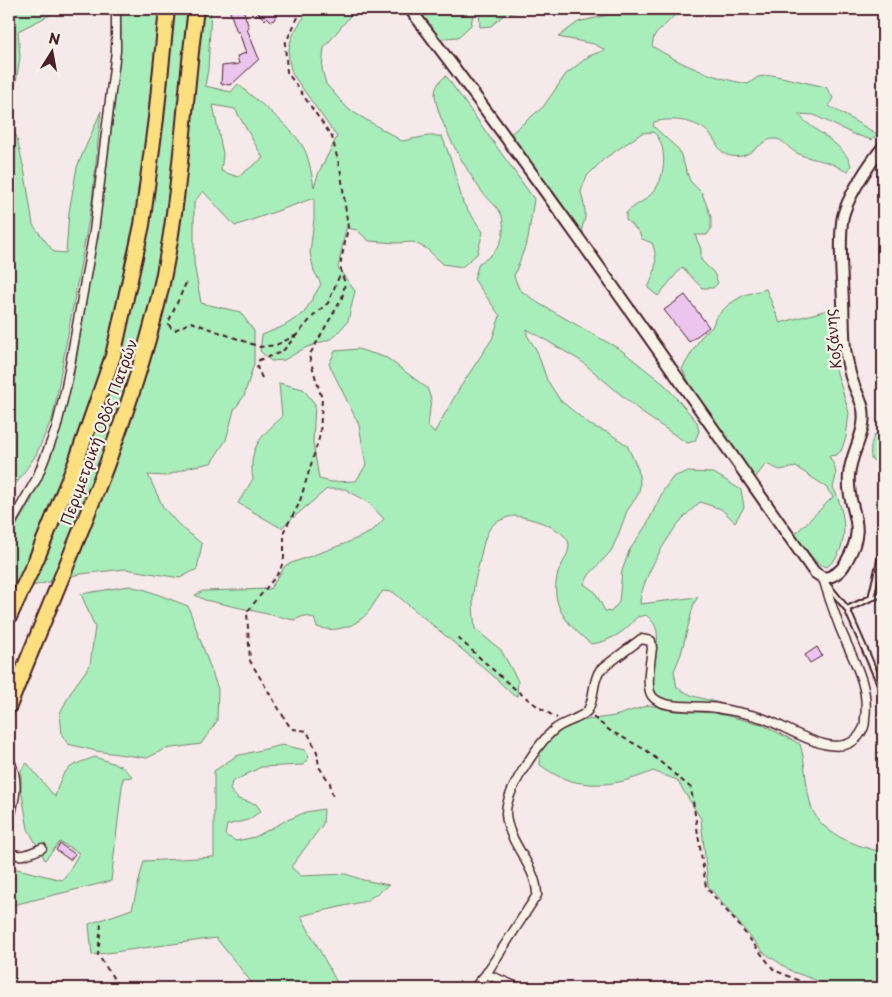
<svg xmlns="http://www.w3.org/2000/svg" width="892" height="997" font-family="'Playpen Sans',sans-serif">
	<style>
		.green { fill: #a8eeba; stroke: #798672; fill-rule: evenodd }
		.building { fill: #ecc5ef; stroke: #4a1f2b }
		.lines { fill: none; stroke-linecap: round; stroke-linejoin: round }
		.service-casing { stroke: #4a1f2b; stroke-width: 8 }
		.minor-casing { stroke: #4a1f2b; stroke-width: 11 }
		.tertiary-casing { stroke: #4a1f2b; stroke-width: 14 }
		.motorway-casing { stroke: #4a1f2b; stroke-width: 18 }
		.path { stroke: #4a1f2b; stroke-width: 2; stroke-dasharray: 5 4; stroke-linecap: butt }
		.service { stroke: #f7f3e8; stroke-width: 4 }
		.minor { stroke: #f7f3e8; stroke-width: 8 }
		.tertiary { stroke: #f7f3e8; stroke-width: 10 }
		.motorway { stroke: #fce080; stroke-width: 14 }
		.labels { text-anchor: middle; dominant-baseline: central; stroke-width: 4.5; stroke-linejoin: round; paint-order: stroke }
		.street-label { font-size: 15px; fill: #4a1f2b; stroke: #f7f3e8 }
	</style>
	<rect width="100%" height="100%" fill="#f5eae9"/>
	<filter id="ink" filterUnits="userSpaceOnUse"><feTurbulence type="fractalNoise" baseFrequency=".02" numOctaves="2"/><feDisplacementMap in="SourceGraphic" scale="10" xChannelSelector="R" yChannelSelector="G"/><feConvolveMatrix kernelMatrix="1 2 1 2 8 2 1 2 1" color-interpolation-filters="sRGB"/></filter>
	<g filter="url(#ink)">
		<g class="green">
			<polygon points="9,9 57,9 52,14 18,31 20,57 10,121 17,138 25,174 33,225 54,252 66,253 69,212 77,167 101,111 92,202 53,416 36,455 9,494"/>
			<path d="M120 9H211L208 69 205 86 231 92 238 84C258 103 296 128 306 153 310 164 312 175 314 187L319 172 337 137 293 75C287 60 287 47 294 33 298 24 305 18 308 9H358L350 16 324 48 322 69 326 84 348 109 402 141 428 136H442L452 163 463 203 483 232 477 254 462 267 443 264 427 249 413 242 396 243 369 241 357 230 346 228 338 268 355 291 348 321 333 338 305 348 284 360 271 361 260 351 262 335 284 326 304 313 321 284 314 271 310 253 314 219V198L235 226 203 191 194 202V263L201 303 240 312 254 331V364L244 396 234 410 226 440 211 463 190 467 166 476 148 475 163 507 178 524 202 544 197 569 180 578 125 569 80 574 9 592V538L31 501 51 456 65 410 73 380 101 208 113 118 121 34ZM213 105 235 109 263 158 238 177 221 171 223 154Z"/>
			<polygon points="413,9 474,9 471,25 458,37 436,39"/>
			<polygon points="483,9 527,9 504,15 491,26 480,27 479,10"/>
			<path d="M648 10H671L674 16 654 36 652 46C682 65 712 78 748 84L758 77 772 75 826 87 833 98 829 106 877 134 872 140 853 134 814 115 798 114C812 131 847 145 851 166L848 171C843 171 842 169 838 167 825 159 808 160 795 152 788 148 784 140 776 139 760 137 752 163 727 155 720 152 717 144 713 138 701 120 672 117 654 122L653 126 679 150 690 181 702 193 711 217V229L707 235H695L701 249V260L714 273 718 283 713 288H702L682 267 658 296 648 288C655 272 659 260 652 243L642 239 639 232 626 220V213C634 205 646 201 654 191 666 177 668 143 653 132L642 133 604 159 587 176 581 191 585 210V218L582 228 584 235 585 245 508 136 543 107 566 74 589 56 605 50 594 44 558 37 578 22 612 14Z"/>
			<path d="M446 76 534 199 528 239 514 276 519 289 538 303 621 350 665 385 697 422 699 431 695 441 687 443 645 415 581 361 527 329V335L537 351 547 380 560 400 590 425 609 433 627 445 638 469 640 483 639 493 627 511 617 538 611 551 589 575 584 584 595 592 605 611 611 612 619 602 622 571 629 551 647 524 663 491 673 477 686 472 714 473 741 490 744 507 735 522 721 509 700 502C693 509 684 516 678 524 664 542 640 583 640 604L698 597 694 603 681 654 674 671 677 688 693 696 742 709C732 707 722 704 712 703 697 702 662 707 655 691 644 665 672 634 646 615L637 617C626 631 610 642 591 644 567 624 549 606 558 573 561 564 569 555 569 545 568 529 529 517 515 516 511 516 505 518 501 520 488 524 485 538 482 550 479 566 473 583 473 599 473 609 474 619 475 629L501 650 518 681 517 696 513 695 490 673 393 592 383 591C375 600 371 612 361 619 349 629 331 632 317 627L314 618 304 616 294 620 205 600 195 595 203 591 270 589 286 565 344 544 371 532 384 519 368 502 345 489H327L281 528 238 503 253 479C248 448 260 437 282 417L279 383 303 389 315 404 313 442 319 479 331 482 356 481 366 465 359 425 329 364 335 351 358 349 387 358 427 388 431 399 428 426 434 433 459 389 492 339 500 316 474 279 479 263C498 254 507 237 502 216 499 208 488 199 482 192 467 171 437 121 435 95 435 87 439 81 446 76Z"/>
			<path d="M766 289 780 323 831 309 836 355 835 366 849 413 846 437 841 451 836 455 829 456C836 468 838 473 833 487 845 511 852 548 827 567L818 564 794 535 833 497 825 486 796 467 780 470 766 464 754 479 696 395 682 369 701 337 712 327 716 317 728 305 744 295Z"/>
			<path d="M883 427V466L871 459C870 446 871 435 883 427Z"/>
			<polygon points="129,586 146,590 188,606 218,689 217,721 201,744 165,749 147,758 96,751 68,744 62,735 60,713 72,690 90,665 95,627 81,594"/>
			<path d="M649 705 674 711 715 713 761 724 800 744C806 764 805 782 810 802 816 833 856 846 883 852V988H838L793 972 763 952 708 886 701 819 677 780 653 771C623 784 591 790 560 777 553 774 546 769 540 765V753L556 731 579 721 615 716Z"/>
			<polygon points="282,745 305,750 309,757 303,765 261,767 232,782 230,790 238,799 256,804 261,811 248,820 227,825 225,835 236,841 255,837 285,821 306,812 324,809 323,824 291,867 301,876 346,874 363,880 389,885 366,901 301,916 340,988 256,988 216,938 92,955 89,924 132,909 144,861 214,857 214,771 236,756"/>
			<path d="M95 757 121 766 133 777 123 778 111 881 9 906V867L62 880 69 871 79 853 60 842 45 860 28 829 21 789V770L27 763 55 797C63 767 67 767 95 757Z"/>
		</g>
		<g class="building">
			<polygon points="229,9 243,9 249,28 247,29 259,59 231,85 221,84 222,66 239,64 237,56 246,53 239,32 237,32"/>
			<polygon points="262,9 273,9 277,13 274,20 271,21 267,17 265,20 258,13"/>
			<polygon points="685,295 709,327 689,342 664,310"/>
			<polygon points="817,647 822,656 810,663 805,655"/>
			<polygon points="60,844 75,854 70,860 56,850"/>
		</g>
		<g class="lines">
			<defs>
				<g id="service">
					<polyline points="826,583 847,609 883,691"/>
					<polyline points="871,598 883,594"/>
					<polyline points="847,609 871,598 883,548"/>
				</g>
				<g id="minor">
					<polyline points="9,527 37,478 56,429 66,387 94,231 116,51 116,9"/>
					<path d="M9 759C20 780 15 800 9 821"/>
					<path d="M9 852C20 859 31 853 42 848"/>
					<polyline points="486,974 520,988"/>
					<path d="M474 988 486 974 537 895C537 866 508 844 506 814 505 792 538 743 555 729 563 722 583 718 588 710 595 698 592 681 600 670L641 639 651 641 652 648C651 659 645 687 652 696 663 711 700 704 717 708 732 711 747 713 762 718 788 726 844 769 863 729 865 726 865 722 865 718 870 685 852 658 840 628 834 612 828 595 823 578"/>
				</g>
				<path id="tertiary" d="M410 9C550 193 681 383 814 572L823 578C834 577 841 572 846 562 870 522 846 512 849 475 851 451 867 433 863 409 861 399 855 390 852 380 849 372 848 363 846 355 843 338 844 319 843 302 842 276 839 248 842 222 844 201 870 163 883 147"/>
				<g id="motorway">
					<polyline points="9,617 36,560 75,465 113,356 142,225 156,118 167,9"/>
					<path d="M9 706C61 574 123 444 157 305 181 208 183 107 196 9"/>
				</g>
			</defs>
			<use href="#service" class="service-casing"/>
			<use href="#minor" class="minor-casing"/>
			<use href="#tertiary" class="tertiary-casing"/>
			<use href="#motorway" class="motorway-casing"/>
			<g class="path">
				<polyline points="302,9 285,44 287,72 332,137 341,173 348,228 341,261 341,272 345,283 342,298 309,356 322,399 320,435 299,504 284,531 284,558 280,571 247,612 250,661 288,724 293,729 307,731 317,752 319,767 330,783 333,798"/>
				<polyline points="186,283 168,323 171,328 175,330 191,322 260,347 276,345 297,335"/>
				<polyline points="262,378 257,367 259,360 282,352 316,313 328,303 341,272"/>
				<path d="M458 638C490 666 520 698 557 718"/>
				<polyline points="593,717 609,730 646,750 691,788 706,887 738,924 774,970 816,988"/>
				<polyline points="101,924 98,955 120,988"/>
			</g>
			<use href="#service" class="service"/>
			<use href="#minor" class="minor"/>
			<use href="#tertiary" class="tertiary"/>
			<use href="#motorway" class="motorway"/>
		</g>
	</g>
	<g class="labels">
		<g class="street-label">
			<text transform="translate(832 339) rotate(-96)">Κοζάνης</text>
			<text transform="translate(98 432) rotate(-70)">Περιμετρική Οδός Πατρών</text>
		</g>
	</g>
	<rect width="892" height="997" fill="none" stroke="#f7f3e8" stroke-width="30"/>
	<rect x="15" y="15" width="862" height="967" fill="none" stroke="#4a1f2b" stroke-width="2" filter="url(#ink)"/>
	<g transform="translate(52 52) rotate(11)" stroke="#f7f3e8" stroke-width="4" paint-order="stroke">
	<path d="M0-4L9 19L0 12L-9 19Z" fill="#4a1f2b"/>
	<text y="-8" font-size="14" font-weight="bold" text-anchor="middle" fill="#4a1f2b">N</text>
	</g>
</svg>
